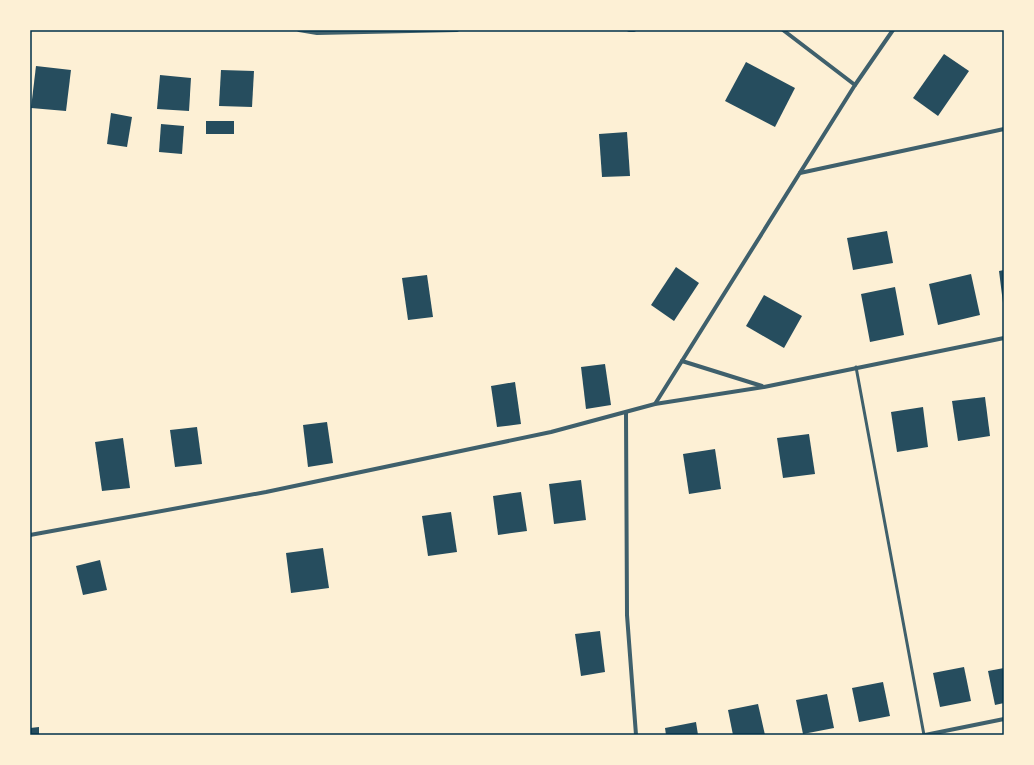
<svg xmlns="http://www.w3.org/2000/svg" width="1034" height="765" font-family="Roboto,sans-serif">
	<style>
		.building { fill: #264d5e }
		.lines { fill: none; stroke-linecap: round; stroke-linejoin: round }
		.service { stroke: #3f606c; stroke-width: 3 }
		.minor { stroke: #3f606c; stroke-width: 4 }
		.neatline { fill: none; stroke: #003049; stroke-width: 1.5 }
	</style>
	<rect width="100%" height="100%" fill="#fdf0d5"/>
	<g class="building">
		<polygon points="944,54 969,71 938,116 913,98"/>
		<polygon points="746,62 795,88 775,127 725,101"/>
		<polygon points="36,66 71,70 66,111 31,108"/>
		<polygon points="221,70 254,71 252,107 219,106"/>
		<polygon points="160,75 191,78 189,111 157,109"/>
		<polygon points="111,113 132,117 127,147 107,144"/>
		<rect x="206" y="121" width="28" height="13"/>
		<polygon points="161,124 184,126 182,154 159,152"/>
		<polygon points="627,132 630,176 602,177 599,134"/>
		<polygon points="887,231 893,263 853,270 847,238"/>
		<polygon points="676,267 699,283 674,321 651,305"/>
		<polygon points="1004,270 1004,303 1003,303 999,271"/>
		<polygon points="971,274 980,315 938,325 929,284"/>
		<polygon points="427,275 433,317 408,320 402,278"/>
		<polygon points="895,287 904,335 870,342 861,294"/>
		<polygon points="764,295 802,316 784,348 746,326"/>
		<polygon points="605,364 611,405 586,409 581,367"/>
		<polygon points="515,382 521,424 497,427 491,386"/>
		<polygon points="985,397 990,436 958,441 952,401"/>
		<polygon points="923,407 928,447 897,452 891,412"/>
		<polygon points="327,422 333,463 308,467 303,425"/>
		<polygon points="197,427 202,464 175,467 170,430"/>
		<polygon points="809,434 815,474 783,478 777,438"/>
		<polygon points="123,438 130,488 102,491 95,442"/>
		<polygon points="715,449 721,489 689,494 683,454"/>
		<polygon points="581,480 586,520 554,524 549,484"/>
		<polygon points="521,492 527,531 498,535 493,496"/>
		<polygon points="451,512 457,552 428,556 422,516"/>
		<polygon points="323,548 329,588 291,593 286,553"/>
		<polygon points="100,560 107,590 83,595 76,566"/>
		<polygon points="600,631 605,672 581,676 575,634"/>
		<polygon points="964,667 971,701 940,707 933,673"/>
		<polygon points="1004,668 1004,703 995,705 988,671"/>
		<polygon points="883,682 890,716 859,722 852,688"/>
		<polygon points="827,694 834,728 803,734 796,700"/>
		<polygon points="758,704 765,735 733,735 728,710"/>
		<polygon points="696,722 698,735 666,735 665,728"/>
		<polygon points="39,727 39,735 30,735 30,728"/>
	</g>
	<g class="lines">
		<polyline class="service" points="856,367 924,735"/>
		<g class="minor">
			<polyline points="299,30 317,33 457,30"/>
			<polyline points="629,30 634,30"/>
			<polyline points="783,30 855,85"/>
			<polyline points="800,173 1004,129"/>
			<polyline points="682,361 762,386"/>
			<polyline points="655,404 855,85 893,30"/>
			<polyline points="626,413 627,615 636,735"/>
			<polyline points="30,535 266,492 551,432 655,404 764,387 1004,338"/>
			<polyline points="925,735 1004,719"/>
		</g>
	</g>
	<rect width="1034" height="765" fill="none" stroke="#fdf0d5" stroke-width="62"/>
	<rect x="31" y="31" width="972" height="703" class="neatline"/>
</svg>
